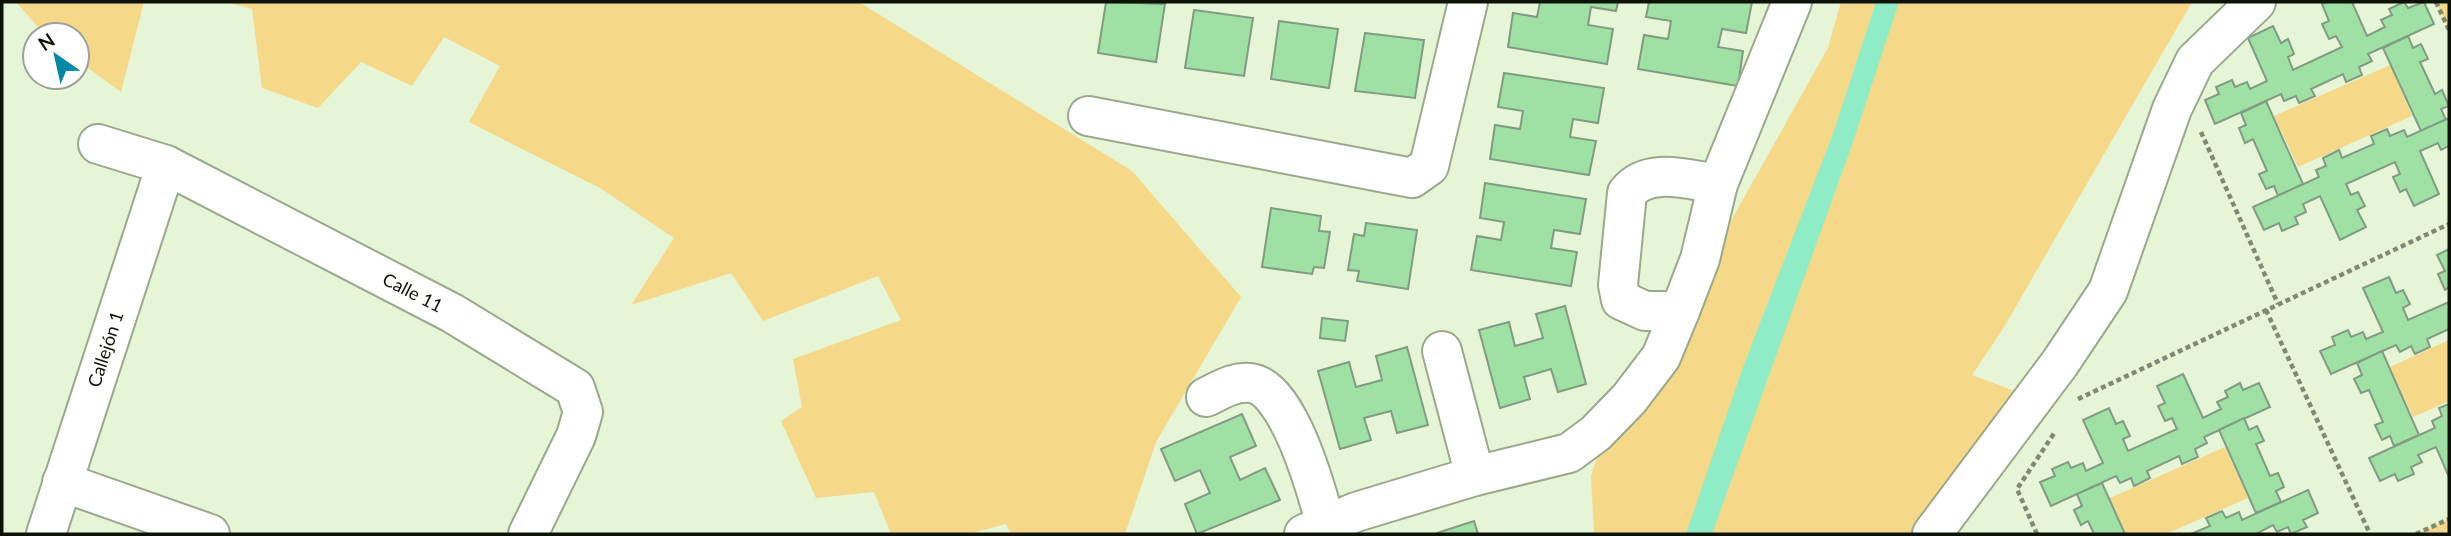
<svg xmlns="http://www.w3.org/2000/svg" width="2451" height="536" font-family="Lato,sans-serif">
	<style>
		.green { fill: #f5d888 }
		.water { fill: #8eedc6 }
		.building { fill: #9fe1a5; stroke: #819c83; stroke-width: 2 }
		.lines { fill: none; stroke-linecap: round; stroke-linejoin: round }
		.minor-casing { stroke: #9aa98b; stroke-width: 42 }
		.path { stroke: #7f8973; stroke-width: 4.5; stroke-dasharray: 5 3.5; stroke-linecap: butt }
		.minor { stroke: #fff; stroke-width: 38 }
		.labels { text-anchor: middle; dominant-baseline: central; stroke-width: 6; stroke-linejoin: round; paint-order: stroke }
		.street-label { font-size: 18px; fill: #0e1308; stroke: #fff }
	</style>
	<rect width="100%" height="100%" fill="#e6f5d5"/>
	<g class="green">
		<polygon points="16,2 144,2 121,92 77,60 77,35 45,35"/>
		<polygon points="226,2 859,2 1132,171 1241,297 1156,442 1125,534 1011,534 1006,524 968,534 891,534 874,492 816,498 781,421 802,407 793,359 901,320 878,276 763,321 731,273 631,305 674,238 600,188 469,122 500,66 444,37 412,86 361,62 318,108 262,88 252,9"/>
		<polygon points="1841,2 2192,2 2004,327 1972,375 2020,393 1922,534 1594,534 1591,476 1610,417 1710,258 1828,48"/>
		<polygon points="2436,2 2449,2 2449,30"/>
		<polygon points="2390,65 2412,116 2298,167 2274,116"/>
		<polygon points="2449,340 2449,401 2413,417 2390,367"/>
		<polygon points="2225,447 2248,498 2166,534 2126,534 2110,498"/>
		<polygon points="2449,519 2449,534 2416,534"/>
	</g>
	<polygon class="water" points="1876,2 1899,2 1853,142 1712,534 1686,534 1742,370 1834,131"/>
	<g class="building">
		<polygon points="1106,2 1165,4 1156,62 1098,53"/>
		<polygon points="1540,2 1618,2 1616,11 1591,7 1588,25 1613,29 1607,64 1508,47 1513,13 1537,17"/>
		<polygon points="1649,2 1752,2 1746,33 1722,29 1718,47 1743,51 1738,86 1638,69 1644,35 1668,39 1671,21 1646,17"/>
		<polygon points="2326,2 2352,2 2367,36 2385,27 2381,20 2392,15 2389,9 2404,2 2408,8 2424,2 2434,24 2368,54 2372,61 2359,67 2362,75 2346,82 2343,74 2311,89 2315,96 2299,103 2296,96 2284,101 2281,94 2215,124 2205,100 2219,94 2216,87 2232,80 2235,87 2247,82 2250,89 2267,81 2248,38 2273,26 2281,43 2288,39 2294,54 2288,57 2293,70 2342,47 2336,36 2329,39 2322,24 2329,21 2322,4"/>
		<polygon points="1194,10 1253,18 1244,76 1185,68"/>
		<polygon points="1279,21 1338,29 1329,88 1271,79"/>
		<polygon points="1365,33 1424,40 1415,98 1355,91"/>
		<polygon points="2408,36 2413,48 2421,44 2428,59 2420,62 2435,94 2442,90 2449,106 2441,109 2446,120 2421,131 2383,48"/>
		<polygon points="1504,73 1604,88 1598,123 1573,119 1570,137 1596,141 1589,175 1490,159 1495,125 1520,129 1523,111 1498,107"/>
		<polygon points="2266,101 2303,184 2278,196 2274,186 2266,189 2259,174 2267,171 2253,139 2245,143 2239,128 2246,125 2241,113"/>
		<polygon points="2449,118 2449,146 2441,150 2438,143 2420,151 2439,194 2414,206 2406,189 2400,192 2393,177 2400,174 2395,162 2346,184 2351,195 2358,192 2365,206 2357,210 2366,227 2340,240 2320,196 2303,204 2306,212 2295,217 2298,224 2282,231 2279,223 2264,230 2253,207 2319,177 2316,170 2326,166 2323,158 2339,150 2342,158 2374,144 2371,136 2387,129 2390,136 2404,130 2407,137"/>
		<polygon points="1485,183 1586,199 1580,234 1554,230 1551,248 1577,252 1571,286 1471,270 1477,236 1501,240 1504,222 1480,218"/>
		<polygon points="1271,208 1321,216 1319,231 1330,232 1324,268 1314,267 1312,274 1262,267"/>
		<polygon points="1366,223 1417,230 1408,289 1357,281 1359,271 1348,270 1354,234 1364,236"/>
		<polygon points="2449,249 2449,287 2445,290 2438,274 2445,271 2437,255"/>
		<polygon points="2389,277 2396,293 2403,290 2410,304 2403,308 2408,320 2449,302 2449,329 2427,339 2430,347 2415,354 2411,346 2400,352 2396,345 2331,374 2320,351 2335,345 2332,337 2348,330 2351,337 2363,332 2366,339 2383,332 2363,288"/>
		<polygon points="1565,306 1586,384 1558,392 1551,369 1524,377 1530,399 1500,408 1479,330 1509,322 1515,346 1543,338 1536,314"/>
		<polygon points="1322,318 1348,321 1345,341 1320,338"/>
		<polygon points="1407,347 1428,425 1397,433 1391,411 1364,418 1371,440 1340,449 1318,371 1349,362 1356,387 1382,380 1376,356"/>
		<polygon points="2382,351 2419,435 2394,446 2390,436 2382,440 2375,425 2383,422 2369,390 2361,393 2354,379 2362,375 2357,363"/>
		<polygon points="2183,374 2203,418 2221,409 2217,402 2228,397 2225,391 2240,383 2243,390 2259,383 2270,407 2204,437 2207,443 2195,449 2198,457 2182,464 2179,456 2147,471 2150,478 2134,486 2131,478 2120,483 2116,476 2051,506 2040,482 2055,476 2052,469 2068,462 2071,468 2083,463 2086,471 2103,463 2083,420 2109,408 2116,424 2123,421 2130,436 2123,439 2128,451 2177,429 2172,418 2165,421 2158,406 2165,403 2157,386"/>
		<polygon points="2449,404 2449,477 2436,447 2418,455 2422,462 2411,467 2414,474 2398,481 2395,474 2380,481 2369,458 2435,428 2432,421 2442,416 2439,408"/>
		<polygon points="1242,414 1256,446 1230,457 1240,480 1265,468 1280,500 1197,534 1185,504 1210,493 1200,470 1175,481 1161,449"/>
		<polygon points="2244,418 2249,430 2257,426 2264,441 2256,444 2270,476 2278,473 2284,487 2276,491 2281,502 2256,513 2219,430"/>
		<polygon points="2102,483 2125,534 2094,534 2088,521 2081,525 2074,510 2082,506 2077,494"/>
		<polygon points="2308,490 2318,513 2303,520 2307,527 2291,534 2288,527 2277,532 2273,525 2256,534 2191,534 2210,526 2206,518 2222,511 2226,518 2239,512 2242,520"/>
		<polygon points="1474,521 1478,534 1437,534 1437,533"/>
	</g>
	<g class="lines">
		<defs>
			<g id="minor">
				<polyline points="1088,116 1412,178 1429,166 1468,2"/>
				<polyline points="98,144 166,165 452,313 575,388 583,412 576,436 528,534"/>
				<path d="M1680 311H1645L1621 300 1618 285 1627 193C1648 166 1689 180 1718 184"/>
				<polyline points="1442,351 1475,476"/>
				<path d="M1206 397C1221 390 1234 381 1251 383 1289 388 1317 492 1326 525"/>
				<polyline points="62,482 210,534"/>
				<polyline points="46,534 166,165"/>
				<polyline points="1304,534 1356,512 1475,476 1569,453 1596,433 1629,399 1661,357 1680,311 1700,259 1718,184 1792,2"/>
				<polyline points="1932,534 2060,363 2108,291 2172,109 2195,61 2256,2"/>
			</g>
		</defs>
		<use href="#minor" class="minor-casing"/>
		<g class="path">
			<polyline points="2436,2 2449,30"/>
			<polyline points="2201,132 2278,304"/>
			<polyline points="2266,310 2370,534"/>
			<polyline points="2078,399 2449,224"/>
			<polyline points="2037,534 2017,489 2055,432"/>
			<polyline points="2416,534 2449,519"/>
		</g>
		<use href="#minor" class="minor"/>
	</g>
	<g class="labels">
		<g class="street-label">
			<text transform="translate(413 292) rotate(27)">Calle 11</text>
			<text transform="translate(105 349) rotate(-72)">Callejón 1</text>
		</g>
	</g>
	<rect width="2451" height="536" fill="none" stroke="#0e1308" stroke-width="7"/>
	<g transform="translate(56 56) rotate(326)"><circle r="33" fill="#ffffff" stroke="#9fa19c" stroke-width="2"/>
	<path d="M0-5L12 26L0 18L-12 26Z" fill="#0089a9"/>
	<text y="-10" font-size="19" font-weight="bold" text-anchor="middle" fill="#0e1308">N</text>
	</g>
</svg>
